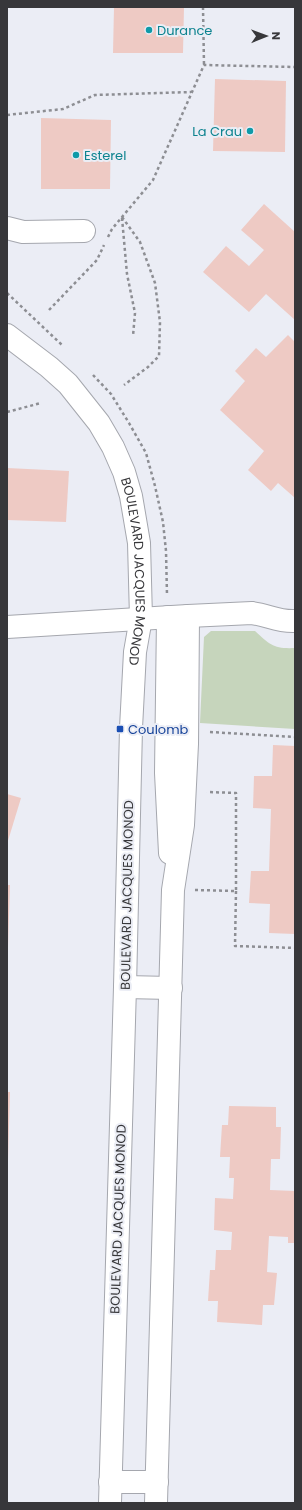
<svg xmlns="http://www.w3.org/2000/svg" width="302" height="1510" font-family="Poppins,sans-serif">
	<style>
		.green { fill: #c6d5bc }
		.building { fill: #eecac4 }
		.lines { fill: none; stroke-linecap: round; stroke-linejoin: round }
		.minor-casing { stroke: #a5a7ae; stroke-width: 24 }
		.path { stroke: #8d8e93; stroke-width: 2.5; stroke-dasharray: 3 3; stroke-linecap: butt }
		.minor { stroke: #fff; stroke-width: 22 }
		.culture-dot { fill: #0f9aa8; stroke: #ebedf5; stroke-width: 1.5 }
		.transit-dot { fill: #1a4fb4; stroke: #ebedf5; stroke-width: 1.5 }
		.labels { text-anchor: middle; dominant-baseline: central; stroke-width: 4; stroke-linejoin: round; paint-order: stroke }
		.culture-label { font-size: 13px; fill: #0d838f; stroke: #ebedf5; text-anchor: start }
		.street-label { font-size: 13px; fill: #37373a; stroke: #ebedf5 }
		.transit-label { font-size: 13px; fill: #164399; stroke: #ebedf5; text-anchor: start }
	</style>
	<rect width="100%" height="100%" fill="#ebedf5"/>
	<path class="green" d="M211 631H255C270 645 274 649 295 648V729L200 723 204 637Z"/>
	<g class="building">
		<polygon points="114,7 184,7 183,53 113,53"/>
		<polygon points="215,79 286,81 285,152 213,151"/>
		<polygon points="41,118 111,120 110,189 41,189"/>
		<polygon points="264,204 295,232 295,320 266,294 249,312 203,272 226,246 249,266 264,250 241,230"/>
		<polygon points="288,335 295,342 295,498 278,483 271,491 248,470 264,451 220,410 245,381 235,371 256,348 266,357"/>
		<polygon points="7,468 69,471 66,522 7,520"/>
		<polygon points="273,745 295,746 295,934 269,933 270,904 249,903 251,871 269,871 271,809 253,808 254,776 272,776"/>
		<polygon points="7,794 21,798 7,844"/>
		<polygon points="7,885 10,885 8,947 7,947"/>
		<polygon points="7,1092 10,1092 8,1161 7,1161"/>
		<polygon points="229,1106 276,1107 276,1127 281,1127 280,1159 271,1159 270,1190 295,1191 295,1243 288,1243 288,1237 269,1236 267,1272 277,1273 274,1305 263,1305 262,1325 217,1322 218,1301 208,1301 210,1270 215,1270 216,1250 231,1250 232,1232 214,1230 215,1198 233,1199 234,1178 229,1178 230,1157 220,1157 222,1125 228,1125"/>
	</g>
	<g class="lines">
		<defs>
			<g id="minor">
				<polyline points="7,228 23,232 84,231"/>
				<path id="s1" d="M7 335 49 367 68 384 99 423 113 447 124 472 131 496 139 543 141 618 135 652 131 728 125 987 110 1503"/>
				<polyline points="168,617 166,773 170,853"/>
				<path d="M7 627 188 616 252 613C268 615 278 622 295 621"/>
				<polyline points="125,987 171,988"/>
				<polyline points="110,1482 157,1482"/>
				<polyline points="156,1503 173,890 183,825 187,744 188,616"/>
			</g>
		</defs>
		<use href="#minor" class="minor-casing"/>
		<g class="path">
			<polyline points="203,7 204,65"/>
			<polyline points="7,115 63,109 95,95 191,92"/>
			<polyline points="122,217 140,242 155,283 160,322 159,356 148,367 124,385"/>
			<polyline points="122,218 127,274 135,313 133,336"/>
			<polyline points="108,237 112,229 153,180 204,65 295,67"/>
			<polyline points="7,293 62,345"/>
			<polyline points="49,310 97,260 104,245"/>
			<polyline points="93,375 111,394 129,423 146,453 155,486 163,522 166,551 167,595"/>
			<polyline points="7,412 41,403"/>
			<polyline points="210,732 295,737"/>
			<polyline points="195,890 236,891 236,793 207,792"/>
			<polyline points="236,891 235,946 295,948"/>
		</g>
		<use href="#minor" class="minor"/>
	</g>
	<g class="culture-dot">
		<circle cx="149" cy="30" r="4"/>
		<circle cx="250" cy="131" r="4"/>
		<circle cx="76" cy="155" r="4"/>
	</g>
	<rect class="transit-dot" x="116" y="725" width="8" height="8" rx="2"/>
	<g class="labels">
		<g class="culture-label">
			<text x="157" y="30">Durance</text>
			<text x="242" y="131" text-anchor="end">La Crau</text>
			<text x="84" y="155">Esterel</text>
		</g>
		<g class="street-label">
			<text stroke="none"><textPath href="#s1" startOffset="284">BOULEVARD JACQUES MONOD</textPath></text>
			<text transform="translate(127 895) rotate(-89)">BOULEVARD JACQUES MONOD</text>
			<text transform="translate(118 1219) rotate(-88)">BOULEVARD JACQUES MONOD</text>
		</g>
		<g class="transit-label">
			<text x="128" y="729">Coulomb</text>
		</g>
	</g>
	<rect width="302" height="1510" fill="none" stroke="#37373a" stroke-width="16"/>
	<g transform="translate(266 36) rotate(89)" stroke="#ebedf5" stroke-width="3" paint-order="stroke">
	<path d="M0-3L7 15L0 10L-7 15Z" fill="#37373a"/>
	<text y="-6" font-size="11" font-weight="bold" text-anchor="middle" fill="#37373a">N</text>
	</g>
</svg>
